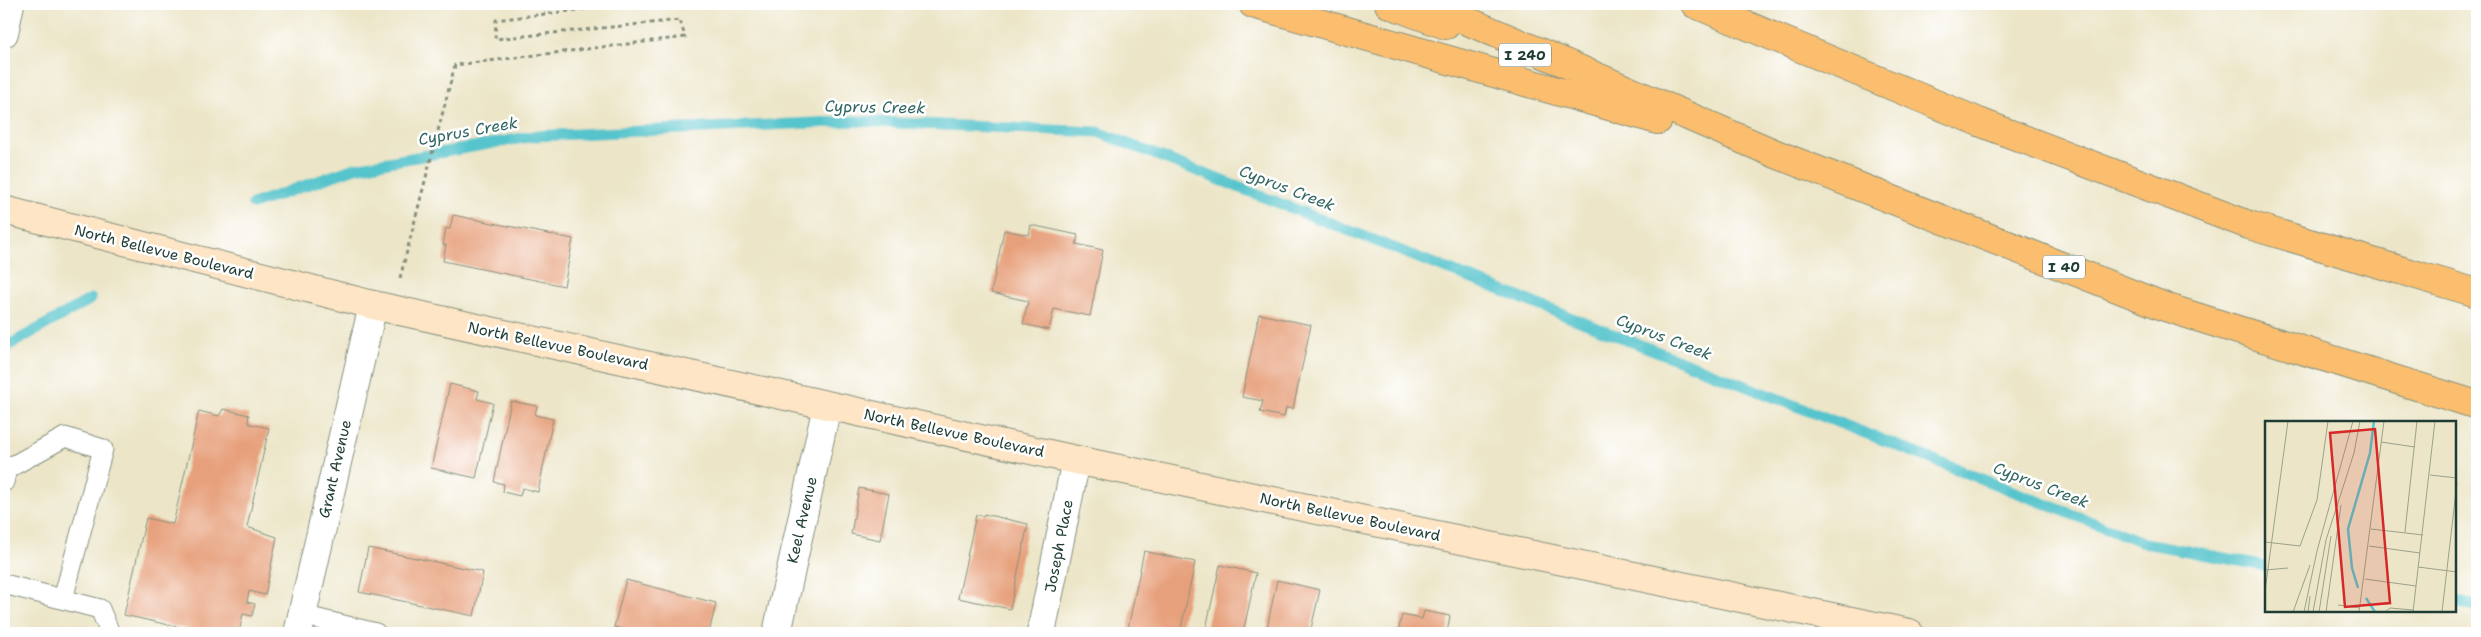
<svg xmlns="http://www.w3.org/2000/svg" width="2481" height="637" font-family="'Shantell Sans',sans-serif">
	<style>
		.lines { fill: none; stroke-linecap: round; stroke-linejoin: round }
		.stream { stroke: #57c4cc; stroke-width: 11 }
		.building { fill: #e7a07c }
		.lane-casing { stroke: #86917e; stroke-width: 21 }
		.street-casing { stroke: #86917e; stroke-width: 30 }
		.secondary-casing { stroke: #86917e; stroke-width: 30 }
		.highway-casing { stroke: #86917e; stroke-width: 30 }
		.path { stroke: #86917e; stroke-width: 3; stroke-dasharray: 4 4; stroke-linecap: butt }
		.lane { stroke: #fff; stroke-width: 19 }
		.street { stroke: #fff; stroke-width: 28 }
		.secondary { stroke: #fde5c5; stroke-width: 28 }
		.highway { stroke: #fbbe6e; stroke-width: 28 }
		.labels { text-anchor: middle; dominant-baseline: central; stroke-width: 5; stroke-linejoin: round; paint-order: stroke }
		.shield { fill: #fff; stroke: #627771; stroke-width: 1 }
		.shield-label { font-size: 14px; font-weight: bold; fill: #1f3d34 }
		.street-label { font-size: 15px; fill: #1f3d34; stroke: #fff }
		.water-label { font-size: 16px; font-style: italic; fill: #306662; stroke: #fff }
		.inset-river { fill: none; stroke: #57c4cc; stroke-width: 2.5 }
		.inset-road { fill: none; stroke: #9aa28c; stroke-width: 1 }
		.view { fill: #d62828; fill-opacity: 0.15; stroke: #d62828; stroke-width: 2.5 }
		.inset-edge { fill: none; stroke: #1f3d34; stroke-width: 2.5 }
	</style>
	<rect width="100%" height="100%" fill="#fff"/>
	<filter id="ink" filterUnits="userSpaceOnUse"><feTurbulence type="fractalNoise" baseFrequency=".02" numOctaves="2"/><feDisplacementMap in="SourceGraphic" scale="10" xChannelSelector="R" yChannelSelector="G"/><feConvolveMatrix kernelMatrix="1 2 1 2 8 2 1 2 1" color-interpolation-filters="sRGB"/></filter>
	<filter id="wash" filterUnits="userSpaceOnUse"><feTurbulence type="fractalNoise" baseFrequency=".0096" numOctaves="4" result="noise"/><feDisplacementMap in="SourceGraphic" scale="20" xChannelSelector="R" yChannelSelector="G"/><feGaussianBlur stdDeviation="1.12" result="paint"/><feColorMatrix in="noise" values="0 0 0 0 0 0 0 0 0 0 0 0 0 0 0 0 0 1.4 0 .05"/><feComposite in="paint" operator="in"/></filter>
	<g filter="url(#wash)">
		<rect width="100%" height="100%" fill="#ece5c7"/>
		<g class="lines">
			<g class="stream">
				<polyline points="253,204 355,168 534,136 855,121 1098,132 2145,543 2266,566"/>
				<polyline points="4,348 91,299"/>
				<polyline points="2455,602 2477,606"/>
			</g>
		</g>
		<g id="blocks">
			<g class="building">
				<polygon points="453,215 573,239 564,286 443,261 446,245 443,245 446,228 450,229"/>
				<polygon points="1031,225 1078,235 1076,244 1103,250 1090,316 1054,309 1049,330 1023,324 1028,301 991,293 1004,230 1029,235"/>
				<polygon points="1259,314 1311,325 1293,409 1286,408 1284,417 1260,412 1263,401 1242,397"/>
				<polygon points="450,384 479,391 477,399 493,403 476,478 431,468"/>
				<polygon points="511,401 537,406 535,415 553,419 538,492 522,488 520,496 503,492 504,484 494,482"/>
				<polygon points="223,409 249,415 248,421 250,424 269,428 247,527 277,537 265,595 249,591 247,602 255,604 252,616 243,614 239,633 205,633 124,615 146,518 173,524 199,411 219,416"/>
				<polygon points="859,488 889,494 880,540 851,534"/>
				<polygon points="984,514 1028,524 1010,609 958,598 976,515 984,516"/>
				<polygon points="368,548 483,572 474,616 359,592"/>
				<polygon points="1144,551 1195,562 1180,633 1127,633"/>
				<polygon points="1220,565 1256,573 1243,633 1205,633"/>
				<polygon points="626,580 716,603 709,633 639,633 614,627"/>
				<polygon points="1277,580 1320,590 1310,633 1266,633"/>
				<polygon points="1424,611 1450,616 1447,633 1398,633 1402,615 1422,619"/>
			</g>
		</g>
	</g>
	<g filter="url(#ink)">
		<use href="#blocks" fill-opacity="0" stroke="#86917e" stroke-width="1"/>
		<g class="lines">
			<defs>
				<g id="lane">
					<polyline points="4,482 7,469 65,437 103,449 63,599"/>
					<polyline points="4,584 100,609 110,633"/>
					<polyline points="302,615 376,633"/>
				</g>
				<g id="street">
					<polyline points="4,33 10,4"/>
					<polyline points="298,633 373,305"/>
					<polyline points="777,633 827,406"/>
					<polyline points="1041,633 1076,460"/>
				</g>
				<polyline id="secondary" points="4,210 373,305 1076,460 1909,633"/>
				<g id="highway">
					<polyline points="1253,4 1658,120"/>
					<polyline points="1389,4 1446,25"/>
					<polyline points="1428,4 1776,154 2168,308 2477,405"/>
					<polyline points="1695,4 1979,122 2249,225 2477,293"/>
				</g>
			</defs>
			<use href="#lane" class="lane-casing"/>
			<use href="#street" class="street-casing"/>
			<use href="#secondary" class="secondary-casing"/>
			<use href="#highway" class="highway-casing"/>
			<polyline class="path" points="400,278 455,65 685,37 680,20 495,39 496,20 625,4"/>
			<use href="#lane" class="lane"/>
			<use href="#street" class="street"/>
			<use href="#secondary" class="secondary"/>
			<use href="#highway" class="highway"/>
		</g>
	</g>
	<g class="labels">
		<g class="shield">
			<rect x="1499" y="43.5" width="52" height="23" rx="4"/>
			<rect x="2043" y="255.5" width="42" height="23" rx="4"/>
		</g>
		<g class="shield-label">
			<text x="1525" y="55">I 240</text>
			<text x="2064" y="267">I 40</text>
		</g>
		<g class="street-label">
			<text transform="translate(164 252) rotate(14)">North Bellevue Boulevard</text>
			<text transform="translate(558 346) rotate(12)">North Bellevue Boulevard</text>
			<text transform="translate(954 433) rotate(12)">North Bellevue Boulevard</text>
			<text transform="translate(335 469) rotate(-77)">Grant Avenue</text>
			<text transform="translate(1350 517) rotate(12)">North Bellevue Boulevard</text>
			<text transform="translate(802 520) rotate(-77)">Keel Avenue</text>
			<text transform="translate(1059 546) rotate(-79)">Joseph Place</text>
		</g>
		<g class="water-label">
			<text transform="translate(875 107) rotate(1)">Cyprus Creek</text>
			<text transform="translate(468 131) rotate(-10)">Cyprus Creek</text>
			<text transform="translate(1287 188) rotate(21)">Cyprus Creek</text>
			<text transform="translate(1664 337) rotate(21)">Cyprus Creek</text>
			<text transform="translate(2041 485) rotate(21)">Cyprus Creek</text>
		</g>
	</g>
	<g transform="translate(2265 421)">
		<rect width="191" height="191" fill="#ece5c7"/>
		<path class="inset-river" d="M93 167 87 147 83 108 105 32 109 0M101 177 110 191"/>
		<path class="inset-road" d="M116 21 150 26M165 54 192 57M106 108 158 114M140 111 152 0M0 121 35 125 52 79 63 0M104 125 155 132M153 146 192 151M0 149 23 147M100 158 151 165M0 170 23 0M73 184 95 187M28 191 45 144M39 191 52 130 88 0M43 191 45 175M48 191 61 119 89 32 95 0M54 191 66 115M61 191 76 84M94 191 119 0M120 191 125 187 148 189M148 191 170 0M177 191 192 62"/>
		<path class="view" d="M110 8 125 182 80 186 65 12Z"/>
		<rect width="191" height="191" class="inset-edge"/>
	</g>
	<rect width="2481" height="637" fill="none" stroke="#fff" stroke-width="20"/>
</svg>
